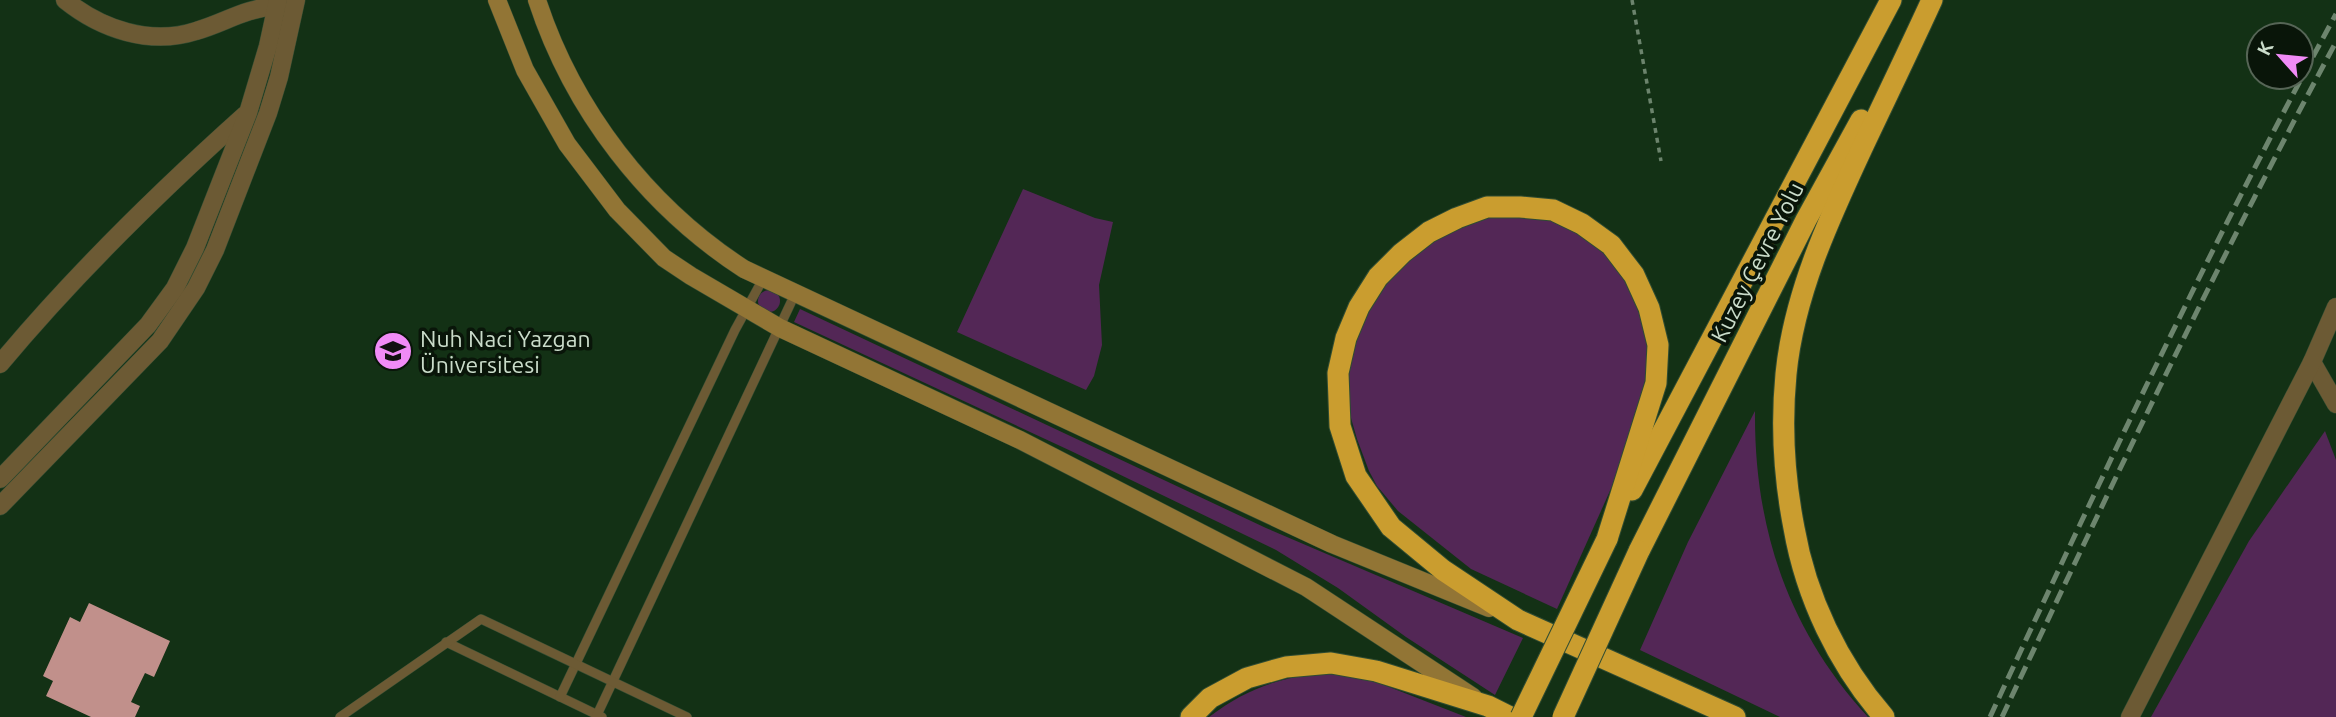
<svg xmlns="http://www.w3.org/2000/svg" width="2336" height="717" font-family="Ubuntu,sans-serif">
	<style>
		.green { fill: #532756 }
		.building { fill: #c1908b }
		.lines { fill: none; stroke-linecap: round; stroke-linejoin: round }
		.lane-casing { stroke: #304c32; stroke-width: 10 }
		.street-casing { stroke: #304c32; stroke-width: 19 }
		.secondary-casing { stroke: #304c32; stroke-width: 19 }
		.highway-casing { stroke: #304c32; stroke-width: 23 }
		.path { stroke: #6c846d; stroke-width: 3.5; stroke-dasharray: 5 5; stroke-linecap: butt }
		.lane { stroke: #6c5a34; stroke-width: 9 }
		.street { stroke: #6c5a34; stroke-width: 18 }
		.secondary { stroke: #927535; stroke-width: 18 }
		.highway { stroke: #ca9d2f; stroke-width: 21 }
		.rail { stroke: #6d856e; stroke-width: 5; stroke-dasharray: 14 7; stroke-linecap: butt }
		.highway-bridge-casing { stroke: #304c32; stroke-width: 23; stroke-linecap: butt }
		.highway-bridge { stroke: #ca9d2f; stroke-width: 21 }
		.labels { text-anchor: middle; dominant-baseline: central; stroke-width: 7; stroke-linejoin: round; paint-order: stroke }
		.street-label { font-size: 23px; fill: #cadcca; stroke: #091509 }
		.poi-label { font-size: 23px; fill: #cadcca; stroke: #091509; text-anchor: start }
	</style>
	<rect width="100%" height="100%" fill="#133115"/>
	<g class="green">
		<polygon points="1023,189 1095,218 1113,222 1099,285 1102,345 1094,376 1086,390 957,332"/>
		<polygon points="1479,215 1549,218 1591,238 1629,281 1648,335 1648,363 1642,400 1622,464 1557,609 1471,569 1398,511 1377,486 1369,471 1357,439 1351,418 1348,374 1355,337 1379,289 1421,246"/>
		<circle cx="769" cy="301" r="11"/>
		<polygon points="800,309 1266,528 1523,638 1495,695 1406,637 1338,588 1276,550 1071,451 794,322"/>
		<path d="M1755 411C1754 528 1788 630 1868 717H1780L1640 650 1688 542Z"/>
		<polygon points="2325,431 2336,460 2336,717 2151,717 2249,541"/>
		<path d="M1327 672 1361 676 1466 717H1209C1247 688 1279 678 1327 672Z"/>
	</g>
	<polygon class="building" points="89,603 170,641 154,677 145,673 131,702 140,706 135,717 91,717 46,696 53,681 43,676 70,617 80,622"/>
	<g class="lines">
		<defs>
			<g id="lane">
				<polyline points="446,642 602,717"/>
				<polyline points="560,697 735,330 763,279"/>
				<polyline points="597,715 795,294"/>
				<polyline points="340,717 481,619 687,717"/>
			</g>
			<g id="street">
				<path d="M65 0C101 29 150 46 196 31 227 22 242 9 277 6"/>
				<polyline points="2312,362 2336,404"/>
				<path d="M0 364C75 274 158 193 245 115"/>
				<polyline points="0,479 148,325 175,288 195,248 248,113 268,46 278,0"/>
				<polyline points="0,506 160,341 196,288 215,250 268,113 279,77 296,0"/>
				<polyline points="2130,717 2312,362 2336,307"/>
			</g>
			<g id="secondary">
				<polyline points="497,0 525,70 567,144 617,210 664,258 691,276 780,328 1020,440 1306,587 1473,697"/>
				<path d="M537 0C573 110 647 206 744 269L1332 544 1489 608"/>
			</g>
			<g id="highway">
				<polyline points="1632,490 1891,0"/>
				<polyline points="1607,539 1656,383 1658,345 1649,308 1634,275 1611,245 1582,224 1553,210 1520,207 1487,207 1457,218 1429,232 1402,253 1378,277 1359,307 1346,338 1338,373 1340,426 1356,476 1391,527 1443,570 1518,620 1735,717"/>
				<polyline points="1639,551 1806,220 1861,120"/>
				<polyline points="1191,717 1210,698 1247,678 1286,667 1331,663 1376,671 1488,706 1510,717"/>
				<path d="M1884 717C1838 664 1806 597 1794 528 1784 477 1781 426 1786 374 1794 293 1830 217 1864 144 1887 96 1910 48 1932 0"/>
			</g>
		</defs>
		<use href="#lane" class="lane-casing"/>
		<use href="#street" class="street-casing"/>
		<use href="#secondary" class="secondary-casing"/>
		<use href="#highway" class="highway-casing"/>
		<polyline class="path" points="1632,0 1661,161"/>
		<use href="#lane" class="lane"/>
		<use href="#street" class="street"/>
		<use href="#secondary" class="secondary"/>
		<use href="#highway" class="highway"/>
		<g class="rail">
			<path d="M1990 717C2100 480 2211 244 2336 14"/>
			<path d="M2002 717C2109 490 2217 263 2336 42"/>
		</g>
		<defs>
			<g id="highway-bridge">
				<polyline points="1521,717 1607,539"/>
				<polyline points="1563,717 1639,551"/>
			</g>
		</defs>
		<use href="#highway-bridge" class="highway-bridge-casing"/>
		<use href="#highway-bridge" class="highway-bridge"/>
	</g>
	<defs>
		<symbol id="university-disc" viewBox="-11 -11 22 22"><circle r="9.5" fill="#f08bf6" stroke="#091509"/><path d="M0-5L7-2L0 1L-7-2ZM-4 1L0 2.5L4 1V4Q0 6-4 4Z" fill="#111"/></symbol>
	</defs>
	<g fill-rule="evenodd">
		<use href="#university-disc" x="371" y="329" width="44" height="44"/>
	</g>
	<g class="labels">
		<g class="street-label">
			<text transform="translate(1757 262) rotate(-63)">Kuzey Çevre Yolu</text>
		</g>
		<g class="poi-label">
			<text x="420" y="338">Nuh Naci Yazgan<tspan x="420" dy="26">Üniversitesi</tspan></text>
		</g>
	</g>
	<g transform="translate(2280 56) rotate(297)"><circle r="33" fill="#091509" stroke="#566556" stroke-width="2"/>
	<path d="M0-5L12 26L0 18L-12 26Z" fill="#f08bf6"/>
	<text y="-10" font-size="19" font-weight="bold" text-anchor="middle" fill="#cadcca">K</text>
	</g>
</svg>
